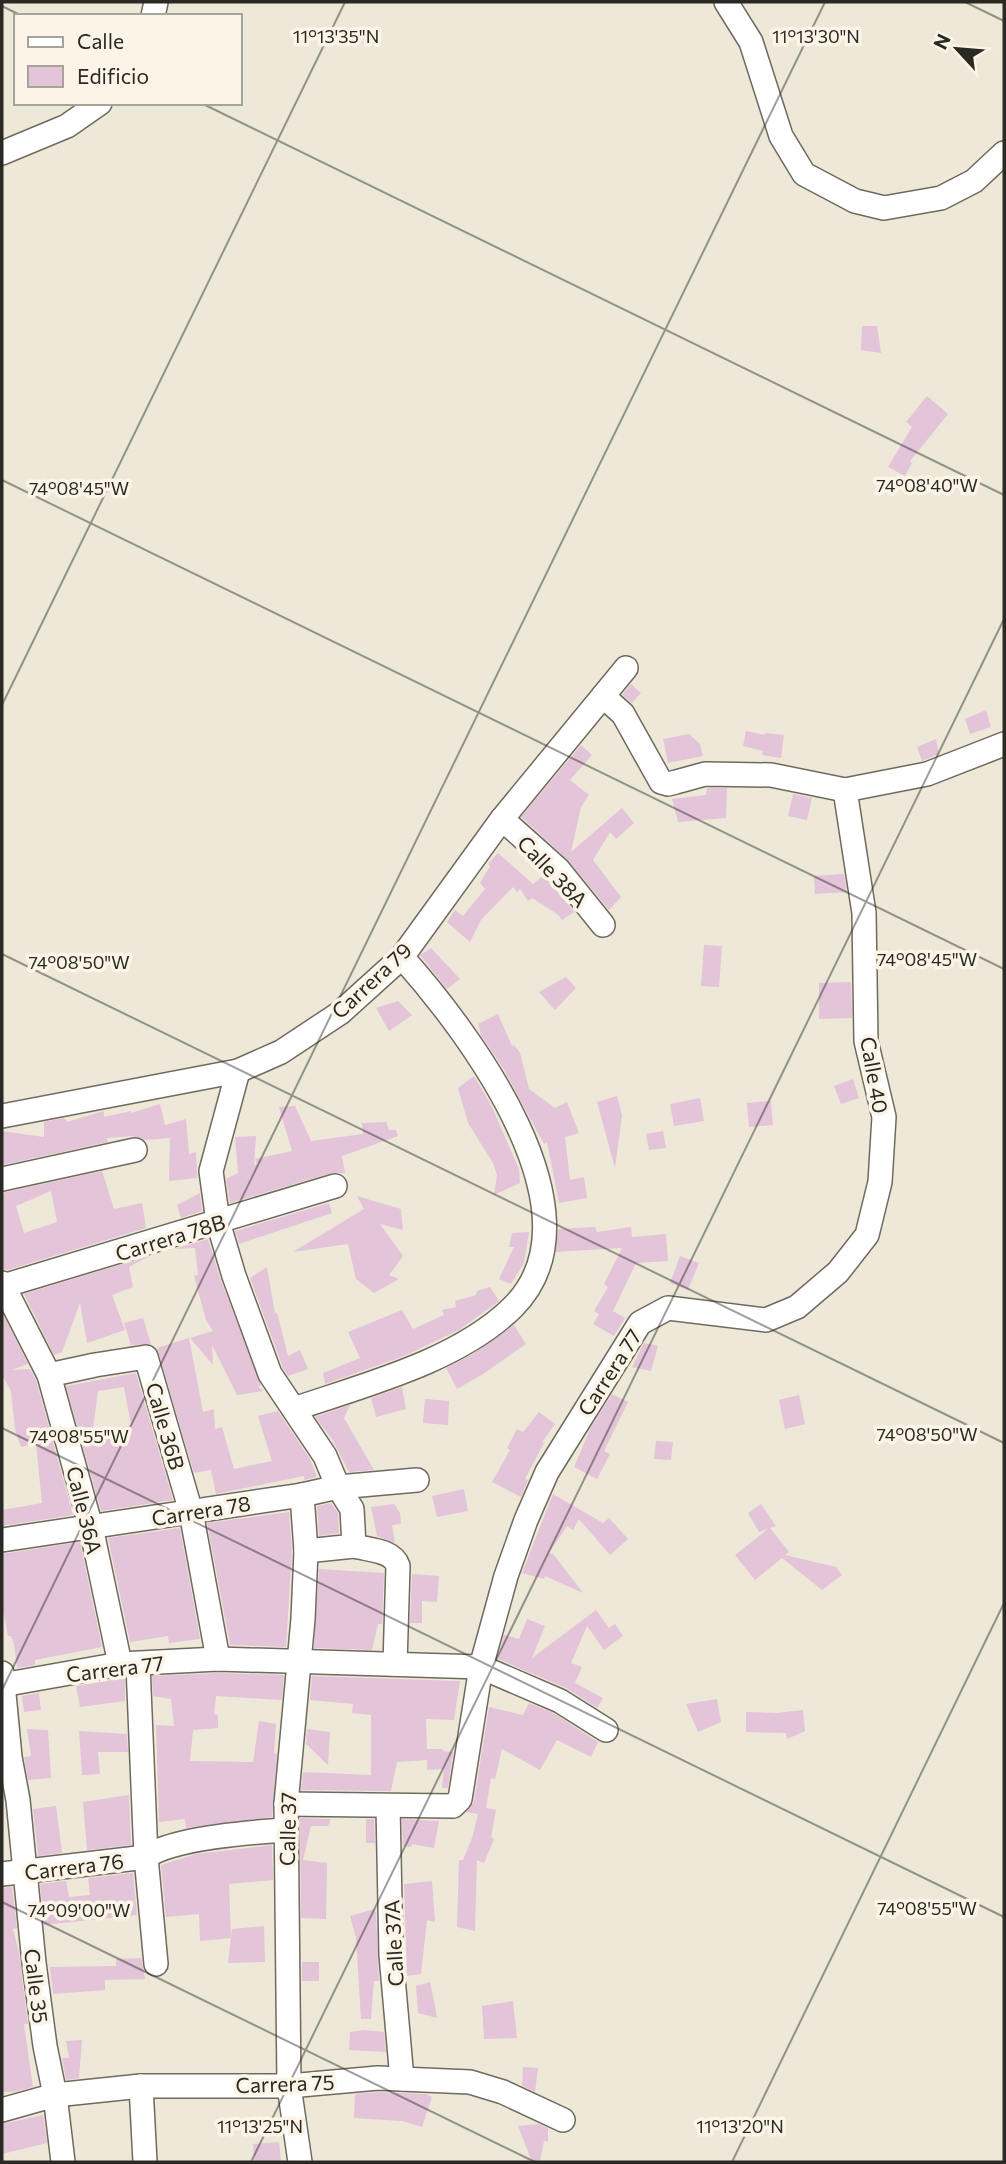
<svg xmlns="http://www.w3.org/2000/svg" width="1006" height="2164" font-family="Commissioner,sans-serif">
	<style>
		.building { fill: #e3c4d9; fill-rule: evenodd }
		.lines { fill: none; stroke-linecap: round; stroke-linejoin: round }
		.minor-casing { stroke: #706a5e; stroke-width: 26 }
		.minor { stroke: #fff; stroke-width: 23 }
		.ticks { fill: none; stroke: #2b2923; stroke-width: 2; stroke-opacity: 0.45 }
		.labels { text-anchor: middle; dominant-baseline: central; stroke-width: 7; stroke-linejoin: round; paint-order: stroke }
		.street-label { font-size: 21px; fill: #2b2923; stroke: #fcf5e7 }
		.ticks-label { font-size: 18px; text-anchor: middle; fill: #2b2923; stroke: #fcf5e7; stroke-width: 7; stroke-linejoin: round; paint-order: stroke }
	</style>
	<rect width="100%" height="100%" fill="#eee8d9"/>
	<g class="building">
		<polygon points="862,326 877,326 881,353 861,350"/>
		<polygon points="927,396 948,414 910,461 912,463 905,476 888,467 912,427 906,422"/>
		<polygon points="631,684 641,693 632,703 622,695"/>
		<polygon points="986,710 991,727 970,734 965,719"/>
		<polygon points="746,731 765,735 765,733 784,735 781,758 762,755 763,751 743,746"/>
		<polygon points="689,734 700,744 703,756 668,763 663,739"/>
		<polygon points="936,739 939,754 922,761 917,747"/>
		<polygon points="581,745 592,755 570,780 589,795 581,807 571,852 622,808 634,823 616,839 610,832 593,860 621,897 609,910 567,859 521,817"/>
		<polygon points="707,788 727,788 726,818 678,822 672,799 706,795"/>
		<polygon points="793,794 812,798 807,820 788,816"/>
		<polygon points="498,853 533,884 544,875 574,912 562,920 557,914 532,898 528,901 520,889 517,892 513,887 481,920 470,942 447,922 455,910 463,916 485,889 480,883 490,866 488,864"/>
		<polygon points="844,874 847,892 815,894 814,876"/>
		<polygon points="704,945 722,946 719,987 701,986"/>
		<polygon points="431,948 460,979 447,989 420,955"/>
		<polygon points="566,977 576,988 555,1010 539,992"/>
		<polygon points="851,982 852,1018 819,1019 819,983"/>
		<polygon points="398,1001 412,1015 389,1031 376,1008"/>
		<polygon points="498,1014 512,1046 514,1045 520,1053 529,1089 555,1108 567,1102 579,1133 565,1137 570,1180 584,1177 587,1198 559,1203 547,1142 544,1144 503,1068 481,1035 478,1024"/>
		<polygon points="474,1076 492,1107 519,1169 520,1183 494,1195 497,1175 493,1163 468,1123 458,1088"/>
		<polygon points="853,1079 859,1098 841,1104 834,1086"/>
		<polygon points="617,1096 622,1115 615,1168 597,1102"/>
		<polygon points="700,1098 704,1121 674,1126 670,1104"/>
		<polygon points="771,1101 773,1125 749,1127 747,1103"/>
		<polygon points="160,1104 165,1125 186,1119 189,1154 196,1152 197,1178 169,1181 170,1138 144,1140 133,1136 107,1138 108,1142 2,1165 2,1131 44,1137 44,1122 64,1118 67,1122 104,1111 104,1117 131,1111 131,1113"/>
		<polygon points="295,1106 311,1141 363,1134 362,1123 386,1122 389,1130 396,1130 398,1136 342,1156 345,1173 331,1173 230,1203 226,1179 240,1172 238,1173 235,1137 256,1136 254,1165 257,1164 255,1159 292,1151 279,1107"/>
		<polygon points="663,1131 666,1148 649,1150 646,1134"/>
		<path d="M102 1171 114 1209 142 1203 146 1228 7 1270 2 1269V1193ZM51 1191 57 1222 24 1233 16 1206Z"/>
		<polygon points="200,1193 202,1211 181,1218 177,1205"/>
		<polygon points="357,1196 401,1209 403,1230 380,1224 403,1256 389,1275 399,1279 374,1293 356,1279 348,1244 293,1252 364,1209"/>
		<polygon points="329,1203 332,1213 239,1244 235,1231"/>
		<polygon points="595,1227 597,1232 631,1227 632,1237 666,1234 668,1261 636,1263 613,1311 625,1318 614,1336 593,1324 599,1314 594,1311 608,1287 604,1284 622,1248 554,1252 558,1229"/>
		<polygon points="529,1232 524,1263 511,1284 499,1279 514,1247 509,1247 512,1233"/>
		<polygon points="208,1239 221,1281 261,1385 258,1386 263,1391 237,1395 212,1345 213,1365 190,1338 213,1331 206,1320 194,1276 198,1275 195,1248 175,1249"/>
		<polygon points="149,1256 129,1267 133,1287 112,1295 125,1330 87,1343 80,1303 62,1352 54,1355 24,1294"/>
		<polygon points="680,1256 699,1263 688,1290 670,1283"/>
		<polygon points="267,1267 275,1314 277,1312 288,1356 300,1350 308,1369 288,1376 283,1368 250,1278"/>
		<polygon points="490,1287 499,1301 459,1330 404,1356 325,1384 323,1373 360,1358 348,1332 402,1310 413,1329 444,1315 442,1310 456,1307 455,1301 476,1295 477,1291"/>
		<polygon points="2,1313 28,1364 11,1370 30,1369 36,1380 73,1515 2,1526 2,1510 42,1503 36,1444 21,1447 15,1429 11,1391 2,1375"/>
		<polygon points="143,1318 151,1344 131,1345 124,1323"/>
		<polygon points="514,1325 526,1344 483,1374 457,1389 446,1368 473,1354"/>
		<polygon points="189,1338 203,1412 214,1409 215,1429 222,1427 234,1469 272,1461 258,1416 278,1411 310,1459 317,1477 304,1480 304,1476 216,1494 211,1470 194,1473 157,1348"/>
		<polygon points="644,1343 658,1346 651,1371 632,1367"/>
		<path d="M136 1373 173 1500 101 1511 66 1386ZM124 1387 131 1425 92 1436 98 1391Z"/>
		<polygon points="402,1387 406,1409 376,1417 371,1398"/>
		<polygon points="612,1394 628,1402 604,1451 610,1454 597,1479 574,1467 591,1427"/>
		<polygon points="799,1395 805,1424 785,1429 779,1400"/>
		<polygon points="425,1399 449,1401 448,1425 423,1423"/>
		<polygon points="350,1405 344,1418 374,1470 349,1472 332,1439 315,1417"/>
		<polygon points="539,1412 555,1424 542,1442 544,1443 525,1479 528,1480 521,1497 492,1482 510,1450 507,1448 517,1429 523,1432"/>
		<polygon points="656,1441 673,1442 671,1460 654,1459"/>
		<polygon points="464,1489 468,1511 437,1517 432,1496"/>
		<polygon points="553,1494 603,1523 609,1518 628,1539 610,1555 579,1519 573,1530 567,1526 549,1553 554,1555 583,1593 545,1576 544,1579 522,1573"/>
		<polygon points="331,1503 338,1513 339,1533 319,1536 317,1506"/>
		<polygon points="394,1504 400,1513 401,1524 392,1525 395,1543 377,1536 371,1507"/>
		<polygon points="761,1504 776,1526 770,1528 789,1552 785,1555 836,1567 842,1575 822,1590 782,1558 755,1580 735,1555 768,1529 759,1532 748,1513"/>
		<polygon points="289,1512 292,1551 286,1647 230,1645 207,1523"/>
		<polygon points="180,1528 200,1639 169,1643 168,1636 130,1642 108,1538"/>
		<polygon points="80,1542 102,1647 35,1660 35,1665 17,1668 14,1644 11,1636 8,1636 2,1604 2,1554"/>
		<polygon points="319,1569 384,1573 382,1624 378,1624 372,1650 314,1648"/>
		<polygon points="412,1574 439,1576 437,1602 422,1601 422,1623 410,1623"/>
		<polygon points="596,1610 609,1628 615,1624 623,1636 604,1650 587,1626 571,1663 582,1667 575,1683 603,1698 597,1708 566,1688 498,1659 504,1635 519,1639 527,1619 545,1626 532,1658"/>
		<polygon points="218,1673 284,1675 282,1700 216,1696 214,1714 218,1715 218,1728 193,1730 190,1761 253,1762 259,1721 276,1724 274,1753 277,1754 272,1817 186,1828 185,1819 159,1822 156,1725 174,1726 171,1699 153,1696 152,1676"/>
		<polygon points="312,1676 460,1681 454,1720 426,1719 427,1749 443,1749 443,1751 453,1752 448,1788 442,1788 444,1769 427,1770 427,1760 397,1762 391,1791 301,1790 303,1772 371,1775 371,1715 352,1713 353,1704 310,1700"/>
		<polygon points="125,1678 125,1701 80,1707 76,1686"/>
		<polygon points="39,1693 41,1710 24,1712 22,1696"/>
		<polygon points="717,1699 721,1722 698,1732 686,1704"/>
		<polygon points="529,1703 553,1713 598,1742 591,1757 557,1740 540,1770 502,1749 495,1779 491,1778 486,1808 496,1810 491,1837 494,1839 484,1863 477,1860 475,1931 457,1927 459,1860 463,1860 472,1838 478,1814 466,1812 474,1801 489,1707 523,1715"/>
		<polygon points="803,1710 805,1731 787,1739 786,1733 746,1732 746,1712 776,1713"/>
		<polygon points="27,1729 48,1730 51,1778 28,1780 24,1757 31,1756"/>
		<polygon points="307,1729 330,1732 328,1765 306,1744"/>
		<polygon points="79,1731 127,1734 128,1752 98,1752 100,1774 82,1775"/>
		<polygon points="129,1795 131,1845 87,1850 83,1802"/>
		<polygon points="56,1806 62,1853 38,1856 33,1809"/>
		<polygon points="300,1818 331,1819 328,1826 311,1826 303,1860 327,1863 326,1919 301,1918"/>
		<polygon points="366,1819 374,1819 375,1843 366,1843"/>
		<polygon points="402,1819 439,1821 434,1848 412,1844 411,1847 403,1846"/>
		<polygon points="272,1845 273,1880 229,1884 231,1938 200,1941 199,1914 166,1917 161,1865 196,1854"/>
		<polygon points="133,1873 137,1915 44,1925 40,1884 66,1881 69,1897 90,1895 88,1878"/>
		<polygon points="432,1881 435,1922 427,1920 421,1974 407,1976 404,1884"/>
		<polygon points="12,1887 17,1928 13,1929 19,1953 28,2024 24,2024 33,2087 13,2092 2,2092 2,1888"/>
		<polygon points="374,1909 376,1913 379,1981 374,1981 371,2019 361,2019 356,1938 350,1916"/>
		<polygon points="264,1926 265,1962 228,1963 232,1929"/>
		<polygon points="141,1958 145,1979 105,1980 105,1990 53,1994 50,1967 116,1966 116,1959"/>
		<rect x="302" y="1962" width="17" height="19"/>
		<polygon points="430,1982 435,2006 437,2018 418,2013 416,1986"/>
		<polygon points="513,2001 517,2038 484,2039 482,2006"/>
		<polygon points="364,2030 384,2032 386,2052 349,2050 350,2032"/>
		<polygon points="82,2040 79,2078 66,2080 62,2058 69,2058 66,2041"/>
		<polygon points="523,2067 538,2068 535,2092 522,2086"/>
		<polygon points="378,2092 426,2094 432,2097 422,2127 402,2121 354,2118 355,2094"/>
		<polygon points="43,2115 47,2143 2,2154 2,2124"/>
		<polygon points="539,2124 548,2128 548,2142 544,2141 540,2162 532,2162 518,2126"/>
		<polygon points="279,2142 281,2162 254,2162 253,2144"/>
	</g>
	<g class="lines">
		<defs>
			<g id="minor">
				<polyline points="726,2 751,42 781,136 804,174 855,201 884,208 941,198 974,181 1004,153"/>
				<polyline points="153,16 156,2"/>
				<polyline points="2,153 67,126 100,103"/>
				<polyline points="603,696 623,714 661,782 668,784 676,782 705,774 771,775 845,790 927,774 1004,744"/>
				<polyline points="502,819 558,869 603,925"/>
				<polyline points="238,1071 211,1171 218,1222 234,1276 270,1374 325,1456 338,1487 352,1509 354,1546 306,1551"/>
				<polyline points="2,1116 238,1071 281,1052 340,1013 402,957 502,819 626,668"/>
				<polyline points="2,1179 135,1150"/>
				<polyline points="2,1283 49,1375 91,1527 120,1664"/>
				<polyline points="3,1286 335,1186"/>
				<polyline points="49,1375 95,1365 146,1357 191,1512 218,1659"/>
				<path d="M294 1409C364 1385 459 1361 513 1307 607 1213 467 1030 402 957"/>
				<polyline points="2,1540 302,1495 338,1487 417,1480"/>
				<path d="M354 1546C369 1550 393 1550 398 1566L395 1664"/>
				<polyline points="138,1665 146,1857 156,1964"/>
				<polyline points="2,1673 10,1757 18,1800 34,1963 45,2046 55,2095 63,2162"/>
				<polyline points="2,1685 120,1664 218,1659 481,1667 560,1701 606,1730"/>
				<polyline points="286,1804 453,1806 460,1799 481,1667 506,1576 526,1520 547,1472 640,1323 668,1308 766,1320 797,1307 838,1272 867,1235 880,1182 884,1117 866,1041 864,913 845,790"/>
				<polyline points="388,1806 391,1955 402,2079"/>
				<path d="M2 1874 146 1857C172 1838 253 1832 286 1830"/>
				<polyline points="141,2086 145,2162"/>
				<polyline points="2,2110 55,2095 141,2086 289,2086 378,2078 470,2082 503,2092 563,2120"/>
				<polyline points="300,2162 289,2086 286,1804 303,1619 306,1551 302,1495"/>
			</g>
		</defs>
		<use href="#minor" class="minor-casing"/>
		<use href="#minor" class="minor"/>
	</g>
	<path class="ticks" d="M965 2 1004 21M2 6 22 16M201 103 1004 495M2 480 1004 969M2 705 345 2M2 954 1004 1443M2 1428 1004 1917M2 1690 825 2M2 1902 535 2162M251 2162 1004 619M732 2162 1004 1603"/>
	<g class="labels">
		<g class="street-label">
			<text transform="translate(553 871) rotate(46)">Calle 38A</text>
			<text transform="translate(371 980) rotate(-43)">Carrera 79</text>
			<text transform="translate(875 1075) rotate(80)">Calle 40</text>
			<text transform="translate(170 1237) rotate(-17)">Carrera 78B</text>
			<text transform="translate(609 1372) rotate(-57)">Carrera 77</text>
			<text transform="translate(166 1426) rotate(74)">Calle 36B</text>
			<text transform="translate(85 1510) rotate(76)">Calle 36A</text>
			<text transform="translate(201 1510) rotate(-9)">Carrera 78</text>
			<text transform="translate(115 1668) rotate(-7)">Carrera 77</text>
			<text transform="translate(287 1829) rotate(-89)">Calle 37</text>
			<text transform="translate(74 1866) rotate(-7)">Carrera 76</text>
			<text transform="translate(393 1943) rotate(-93)">Calle 37A</text>
			<text transform="translate(37 1986) rotate(83)">Calle 35</text>
			<text transform="translate(285 2083) rotate(-2)">Carrera 75</text>
		</g>
	</g>
	<g class="ticks-label">
		<text x="336" y="43">11°13'35"N</text>
		<text x="816" y="43">11°13'30"N</text>
		<text x="927" y="492">74°08'40"W</text>
		<text x="79" y="495">74°08'45"W</text>
		<text x="927" y="966">74°08'45"W</text>
		<text x="79" y="969">74°08'50"W</text>
		<text x="927" y="1441">74°08'50"W</text>
		<text x="79" y="1443">74°08'55"W</text>
		<text x="927" y="1915">74°08'55"W</text>
		<text x="79" y="1917">74°09'00"W</text>
		<text x="260" y="2133">11°13'25"N</text>
		<text x="740" y="2133">11°13'20"N</text>
	</g>
	<rect width="1006" height="2164" fill="none" stroke="#2b2923" stroke-width="7"/>
	<rect x="14" y="14" width="228" height="91" fill="#fcf5e7" stroke="#a8a399" stroke-width="2"/>
	<rect x="28" y="37" width="35" height="10" fill="#ffffff" stroke="#a8a399" stroke-width="2"/>
	<text x="77" y="49" font-size="21" fill="#2b2923">Calle</text>
	<rect x="28" y="66" width="35" height="21" fill="#e3c4d9" stroke="#a8a399" stroke-width="2"/>
	<text x="77" y="84" font-size="21" fill="#2b2923">Edificio</text>
	<g transform="translate(957 49) rotate(296)" stroke="#fcf5e7" stroke-width="5" paint-order="stroke">
	<path d="M0-5L12 26L0 18L-12 26Z" fill="#2b2923"/>
	<text y="-10" font-size="19" font-weight="bold" text-anchor="middle" fill="#2b2923">N</text>
	</g>
</svg>
